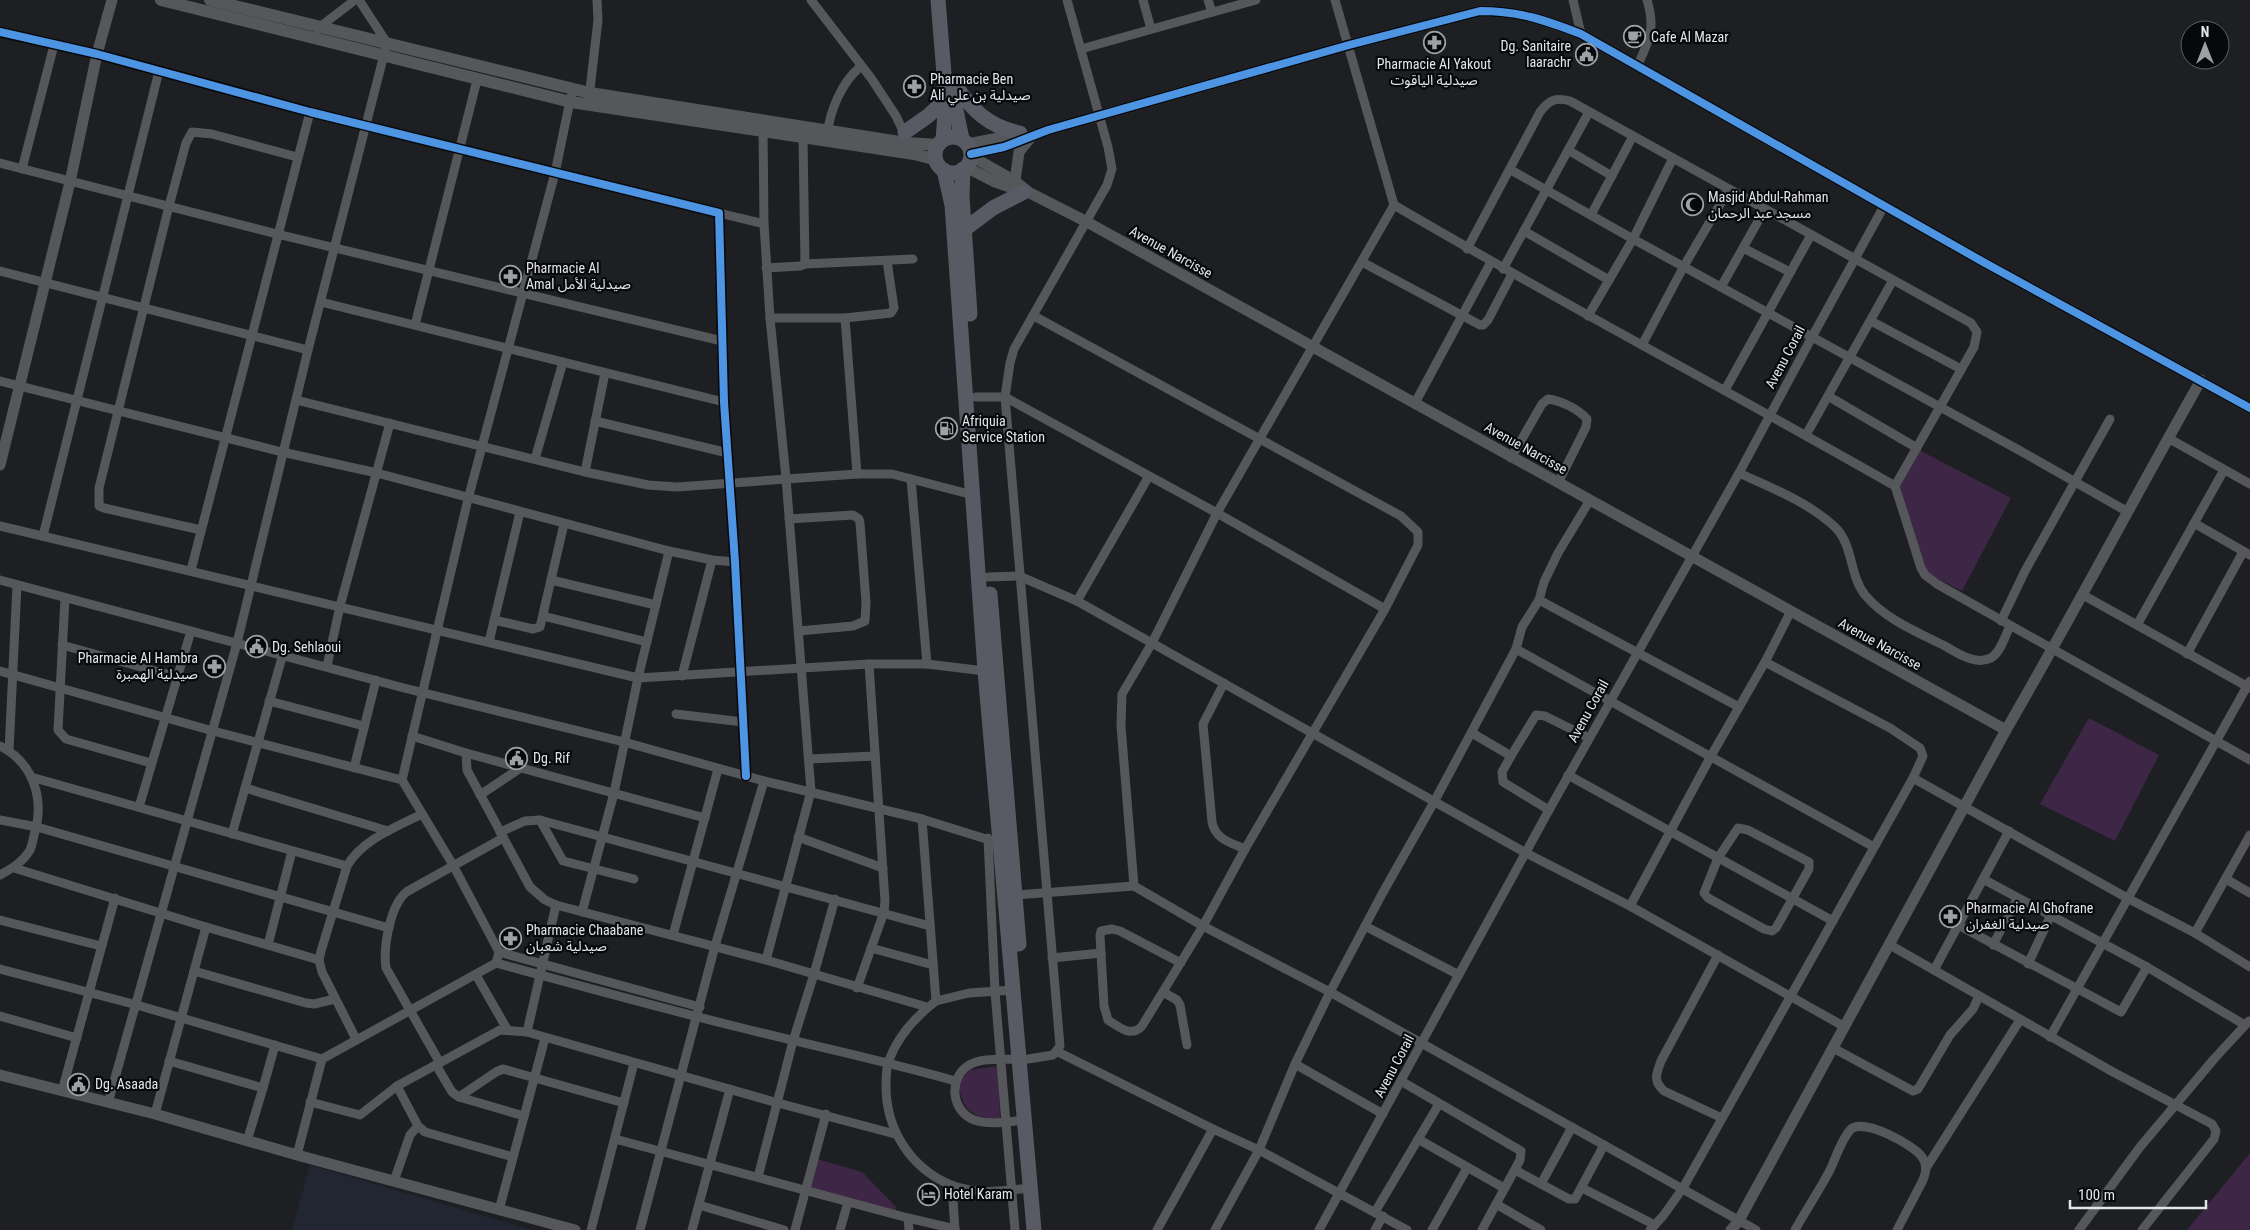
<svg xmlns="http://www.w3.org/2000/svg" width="2250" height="1230" font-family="'Roboto Condensed','Noto Sans Arabic',sans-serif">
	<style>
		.built { fill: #212632 }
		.green { fill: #3e2746 }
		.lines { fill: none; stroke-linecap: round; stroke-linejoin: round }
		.minor { stroke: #56575a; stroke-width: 9 }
		.tertiary { stroke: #56575a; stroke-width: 11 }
		.secondary { stroke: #56575a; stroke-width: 12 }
		.trunk { stroke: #5a5a64; stroke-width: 15 }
		.cycleway-casing { stroke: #07080b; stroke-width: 11 }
		.cycleway { stroke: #4d94e3; stroke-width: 8 }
		.labels { text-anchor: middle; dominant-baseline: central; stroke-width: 4.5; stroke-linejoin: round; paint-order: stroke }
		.poi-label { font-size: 14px; fill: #e3e5ea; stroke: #07080b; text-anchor: start }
		.street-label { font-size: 14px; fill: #e3e5ea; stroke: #07080b }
	</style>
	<rect width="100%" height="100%" fill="#1d1f23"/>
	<polygon class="built" points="310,1165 532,1230 292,1230"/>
	<g class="green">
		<polygon points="1919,450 2011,498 1962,591 1930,575 1924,567 1900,487"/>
		<polygon points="2089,718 2159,755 2115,841 2040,804"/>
		<path d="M998 1066 1000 1118C983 1119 967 1116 962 1098 960 1093 958 1087 960 1082 962 1078 967 1073 970 1070Z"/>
		<polygon points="2250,1153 2250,1230 2187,1230"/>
		<polygon points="817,1159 862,1172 896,1207 895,1212 809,1189"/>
	</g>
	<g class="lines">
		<g class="minor">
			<polyline points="811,0 871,78 896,116 905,135"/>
			<polyline points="1143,0 1151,29"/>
			<polyline points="1208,0 1212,12"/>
			<path d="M1335 0 1394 205C1559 302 1729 391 1895 486"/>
			<polyline points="1573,0 1581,34"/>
			<polyline points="317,29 355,0"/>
			<polyline points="0,32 97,54 310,112 719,213 724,402 735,562 746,776"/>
			<polyline points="1081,49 1256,0"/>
			<path d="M1637 67C1649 40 1656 29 1647 0"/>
			<polyline points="589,98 598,20 597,0"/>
			<polyline points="763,127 764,224 770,318 786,478 811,791 766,960"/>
			<path d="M827 135C830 111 841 83 860 67"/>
			<polyline points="1568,150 1612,176"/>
			<polyline points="0,163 277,234 722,341"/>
			<polyline points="22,169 54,45"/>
			<polyline points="1511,170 1633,239 2017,449 2128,512"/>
			<polyline points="719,213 764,224"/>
			<polyline points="1591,215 1633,136"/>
			<polyline points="1524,231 1609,280"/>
			<polyline points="1743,248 1790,272"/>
			<path d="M1467 249 1540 112C1549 100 1556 97 1570 101L1971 323 1977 332 1974 347 1895 486 1921 568 1925 575 1937 584 2250 760"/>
			<polyline points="1362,262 1480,325 1483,325 1488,320 1512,274"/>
			<polyline points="805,264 913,259"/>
			<polyline points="766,268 800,266 805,264 803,138"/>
			<polyline points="1503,269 1589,112"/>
			<polyline points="0,271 308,350"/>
			<polyline points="1721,287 1765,209"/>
			<polyline points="321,302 724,402"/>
			<path d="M1034 316 1401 516 1418 532V545L1385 609 1245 849 1203 926 1142 1026C1131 1038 1119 1027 1108 1020L1104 1006 1100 936 1101 931 1112 929 1120 931 1181 963"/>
			<polyline points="1588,316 1633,239 1673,158"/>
			<polyline points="845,318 891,313 894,308 887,261"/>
			<polyline points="1871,321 1961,369"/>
			<polyline points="415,325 477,80"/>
			<polyline points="1642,345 1684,266 1729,189"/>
			<polyline points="0,381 282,452 377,473 669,551 712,560 735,562"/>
			<polyline points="1725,390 1811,235"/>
			<polyline points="1828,396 1917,448"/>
			<polyline points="976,397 1005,397 1217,513 1385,609"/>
			<polyline points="296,400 585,472 648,485 677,487 857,474 845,318 770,318"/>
			<polyline points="1415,403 1491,262"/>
			<polyline points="595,421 728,453"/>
			<polyline points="1806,435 1893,280"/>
			<polyline points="2168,438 2250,484"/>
			<path d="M1511 458 1542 404 1548 399C1562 401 1578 409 1587 419L1586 427 1558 483"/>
			<polyline points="535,459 563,362"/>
			<polyline points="585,472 605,373"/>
			<path d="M1739 473C1772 488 1808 502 1835 527 1854 546 1849 575 1865 595 1885 619 1917 632 1945 646 1954 651 1965 659 1976 660 1981 661 1986 660 1991 658 2001 652 2005 636 2010 626"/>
			<polyline points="857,474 892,474 973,495"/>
			<polyline points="911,479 927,664"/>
			<polyline points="789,519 853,515 859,519 860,523 866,602 865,621 853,626 799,631"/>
			<polyline points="2194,523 2250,555"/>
			<polyline points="0,526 638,678 869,664 927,664 985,671"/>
			<polyline points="201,530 104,508 99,506 99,488 169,206 186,143 192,132 212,134 297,157"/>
			<polyline points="43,536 159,71"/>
			<polyline points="191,570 310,112"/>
			<polyline points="988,577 1019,576 1077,601 1526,853 1630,906 1845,1027"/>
			<polyline points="0,580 404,688 624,742 764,781 922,819 999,843"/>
			<polyline points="551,580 656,605"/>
			<polyline points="2083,595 2250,688"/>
			<polyline points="65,598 58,730 66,739 151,763"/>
			<polyline points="1539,600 1739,707"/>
			<polyline points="1077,601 1149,476"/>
			<polyline points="543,616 647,642"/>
			<polyline points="494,620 533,629 540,627 564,524"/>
			<polyline points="2001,621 2025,571 2110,419"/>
			<polyline points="2137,625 2224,470"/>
			<polyline points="489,642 520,512"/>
			<polyline points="62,645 177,677"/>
			<polyline points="1516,649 1874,847"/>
			<polyline points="2187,654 2243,552"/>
			<polyline points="1765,662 1890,728 1920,748 1923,756 1913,778"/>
			<polyline points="327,666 340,606 390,423"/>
			<polyline points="0,671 213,731 402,780 453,865 499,952 496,963"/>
			<polyline points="682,676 712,560"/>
			<path d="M1224 683 1203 724 1212 822C1215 839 1231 843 1245 849"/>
			<polyline points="269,701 364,726"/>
			<polyline points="676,714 743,722"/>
			<polyline points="1472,733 1511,756 1502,772 1503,782 1549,810"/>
			<polyline points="412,736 466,753 467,770 530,887 545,900 556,905 766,960 927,1007"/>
			<path d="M0 746C34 763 45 800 34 835 33 840 32 846 30 850 23 862 11 869 0 875"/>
			<polyline points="9,751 17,585"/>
			<polyline points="466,753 705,818"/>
			<polyline points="1511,756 1536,715 1545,716 1589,738"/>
			<polyline points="809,759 875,756"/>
			<polyline points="354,768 376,680"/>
			<polyline points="1568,775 1833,921"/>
			<polyline points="31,777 347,866"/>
			<polyline points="402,780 468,499 555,173 571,96"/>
			<polyline points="245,788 388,831"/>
			<polyline points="480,795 522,767"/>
			<polyline points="139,807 191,631"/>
			<polyline points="922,819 936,1001 969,993 1013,990"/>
			<polyline points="0,820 37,827 389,928"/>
			<polyline points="540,820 563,861 634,879"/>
			<polygon points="1738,828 1748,830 1809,862 1809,869 1776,928 1772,931 1764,929 1708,898 1704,893 1718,858"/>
			<polyline points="500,832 525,821 540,820 930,926"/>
			<polyline points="232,834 283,654"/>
			<polyline points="798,837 883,868"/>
			<polyline points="988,838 995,992 1015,1230"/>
			<polyline points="14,868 206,927"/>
			<polyline points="1983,879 2147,967 2245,1025"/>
			<polyline points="2226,879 2250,893"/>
			<polyline points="1134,886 1121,726 1122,694 1152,643 1217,513 1394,205"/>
			<polyline points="1015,895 1134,886 1203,926 1330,992 1756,1230"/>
			<polyline points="1630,906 1711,756 1765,662 1791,611"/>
			<polyline points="582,912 614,793 638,678 669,551"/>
			<polyline points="0,920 101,946"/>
			<polyline points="1958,925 2121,1012 2147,967"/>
			<polyline points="1365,926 1459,975"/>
			<polyline points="2195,933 2250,835"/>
			<polyline points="673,935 718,769"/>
			<polyline points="268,945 292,851"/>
			<polyline points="1890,945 2113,1072 2212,1124 2216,1131 2214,1139 2142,1230"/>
			<polyline points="1993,945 2017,899"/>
			<polyline points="871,948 933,965"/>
			<polyline points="499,952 700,1007"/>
			<path d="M1718 955 1661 1061C1656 1074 1653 1081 1664 1091L1722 1118"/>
			<polyline points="1052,958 1101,953"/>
			<polyline points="2028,964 2050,917"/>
			<polyline points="0,969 137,1005 322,1059"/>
			<polyline points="1934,970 2009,831"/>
			<polyline points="194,971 306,1003 314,1004 335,999"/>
			<polyline points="476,975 507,1029"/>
			<polyline points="857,988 884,912 885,901 869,664"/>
			<polyline points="1163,992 1177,1000 1180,1005 1187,1045"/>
			<path d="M936 1001C915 1017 898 1036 889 1060 886 1067 886 1078 886 1086 886 1129 910 1168 951 1185 976 1195 1004 1191 1030 1188"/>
			<polyline points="0,1016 77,1038"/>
			<polyline points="527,1032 778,1103 895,1134"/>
			<polyline points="2050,1037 2250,681"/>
			<path d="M356 1039 322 972 319 960 321 951 347 866C362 840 396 827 422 814"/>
			<polyline points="1833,1048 1913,1091 1918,1089 1950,1035 1973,1009 1979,996"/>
			<polyline points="1058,1052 1213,1129 1157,1230"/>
			<path d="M1019 1059C1004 1060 983 1057 969 1065 948 1078 951 1111 974 1120 989 1125 1008 1122 1024 1120"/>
			<polyline points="1028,1059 1053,1055 1060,1046 1005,397 1010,363 1014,349 1107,185 1112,169 1108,147 1067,0"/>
			<polyline points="169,1061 263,1088 247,1141"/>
			<path d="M440 1063 386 968C383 948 390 903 408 891L503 838"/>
			<polyline points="1295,1064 1383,1114"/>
			<polyline points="436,1065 452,1092 459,1097 524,1116"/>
			<polyline points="1401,1081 1521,1151 1520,1160 1482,1230"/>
			<polyline points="397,1086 418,1126 425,1132 513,1157"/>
			<polyline points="263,1088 275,1045"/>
			<polyline points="62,1091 115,898"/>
			<polyline points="459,1097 496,1072 503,1069 624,1103"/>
			<polyline points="310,1102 360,1115 397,1086 500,1030 527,1032 556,905"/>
			<polyline points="108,1103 237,643 308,350 387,43 359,0"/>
			<polyline points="155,1114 206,927 319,960"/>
			<polyline points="1213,1129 1259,1150 1407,1230"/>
			<polyline points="615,1139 908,1218 955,1229"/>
			<polyline points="1418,1139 1504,1188"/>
			<path d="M297 1155 322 1059 496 963C578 985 660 1008 742 1028 813 1046 885 1061 955 1081"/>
			<polyline points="1926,1168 2020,1020"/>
			<polyline points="1515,1170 1569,1199 1575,1199 1604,1145"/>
			<polyline points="758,1177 793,1041 814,974 835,899"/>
			<polyline points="394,1181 410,1135 418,1126"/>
			<polyline points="1541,1184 1572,1127"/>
			<polyline points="952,1186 955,1230"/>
			<polyline points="1582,1188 1655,1225"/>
			<polyline points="1496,1204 1541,1230"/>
			<polyline points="699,1205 784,1230"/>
			<polyline points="499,1210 545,1038"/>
			<polyline points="1375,1212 1439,1104"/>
			<polyline points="908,1218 909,1230"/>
			<polyline points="591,1230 634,1063"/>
			<polyline points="640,1230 715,946 764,781"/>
			<polyline points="692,1230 730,1089"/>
			<polyline points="795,1230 826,1114"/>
			<polyline points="840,1230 848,1202"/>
			<polyline points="1215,1230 1259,1150 1295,1064 1330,992 1382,894 1434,802 1516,649 1522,627 1539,600 1544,582 1558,553 1590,500"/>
			<polyline points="1319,1230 1549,810 1739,473 1812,337 1884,206"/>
			<polyline points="1375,1230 1383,1216"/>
			<polyline points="1432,1230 1467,1168"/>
			<polyline points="1650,1230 1663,1216 1683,1188 1913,778 2129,899 2195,933 2250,967"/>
			<path d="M1795 1230C1806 1210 1819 1191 1830 1170 1836 1158 1841 1139 1851 1129 1864 1118 1914 1145 1922 1157 1928 1165 1926 1174 1922 1182L1897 1230"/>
			<polyline points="2079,1230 2140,1147 2214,1059 2249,1021"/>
		</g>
		<g class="tertiary">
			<polyline points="968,144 1018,134"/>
			<path d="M971 154 1004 147 1048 130 1349 45 1480 11C1519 11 1545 20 1581 34L1985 263 2250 408"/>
			<polyline points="971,156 1015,181 1030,193 1087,222 2006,730"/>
			<polyline points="966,167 995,182 1021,191"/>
			<polyline points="1015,181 1019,152 1031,137"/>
			<polyline points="0,465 70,182 97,54 112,0"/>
			<polyline points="0,1075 155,1114 297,1155 575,1230"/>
			<path d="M1731 1230 1738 1222 2006 730C2073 615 2135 496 2201 380"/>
		</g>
		<g class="secondary">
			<polyline points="161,0 571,102 914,154 937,160"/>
			<polyline points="210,0 590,93 906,143 939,145"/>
		</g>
		<g class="trunk">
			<polyline points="938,0 946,99 943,140"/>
			<path d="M955 85C972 110 989 127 1020 133"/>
			<polyline points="954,92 956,110 962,139"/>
			<polyline points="905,132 928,116 946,99"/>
			<circle cx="953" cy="155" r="18"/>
			<polyline points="963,169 962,196 970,314"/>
			<polyline points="944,170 952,205 985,671 1034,1230"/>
			<polyline points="965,229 993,208 1024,192"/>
			<polyline points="990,594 1019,944"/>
		</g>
		<defs>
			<g id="cycleway">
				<polyline points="0,32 97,54 310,112 719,213 724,402 735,562 746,776"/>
				<path d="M971 154 1004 147 1048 130 1349 45 1480 11C1519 11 1545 20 1581 34L1985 263 2250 408"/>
			</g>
		</defs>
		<use href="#cycleway" class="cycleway-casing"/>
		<use href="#cycleway" class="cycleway"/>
	</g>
	<defs>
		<symbol id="cafe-ring" viewBox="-11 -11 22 22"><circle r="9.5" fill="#07080b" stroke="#9ea0a4" stroke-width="1.5"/><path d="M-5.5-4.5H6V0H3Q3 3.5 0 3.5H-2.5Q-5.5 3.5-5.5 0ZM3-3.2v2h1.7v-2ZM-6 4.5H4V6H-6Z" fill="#9ea0a4"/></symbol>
		<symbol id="pharmacy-ring" viewBox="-11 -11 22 22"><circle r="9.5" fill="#07080b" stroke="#9ea0a4" stroke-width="1.5"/><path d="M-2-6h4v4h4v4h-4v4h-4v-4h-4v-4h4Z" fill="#9ea0a4"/></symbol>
		<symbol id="civic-ring" viewBox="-11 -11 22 22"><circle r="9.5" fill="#07080b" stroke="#9ea0a4" stroke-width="1.5"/><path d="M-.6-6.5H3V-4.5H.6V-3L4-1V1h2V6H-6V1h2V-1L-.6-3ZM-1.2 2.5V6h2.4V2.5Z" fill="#9ea0a4"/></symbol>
		<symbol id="mosque-ring" viewBox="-11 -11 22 22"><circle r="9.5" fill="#07080b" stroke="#9ea0a4" stroke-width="1.5"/><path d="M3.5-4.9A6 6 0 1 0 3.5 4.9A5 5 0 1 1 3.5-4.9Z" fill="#9ea0a4"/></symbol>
		<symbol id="fuel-ring" viewBox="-11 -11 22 22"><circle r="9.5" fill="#07080b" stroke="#9ea0a4" stroke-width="1.5"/><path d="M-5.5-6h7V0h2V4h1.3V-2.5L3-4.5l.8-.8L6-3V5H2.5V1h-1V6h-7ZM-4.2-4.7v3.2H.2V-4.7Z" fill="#9ea0a4"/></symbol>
		<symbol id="hotel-ring" viewBox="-11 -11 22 22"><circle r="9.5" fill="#07080b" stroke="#9ea0a4" stroke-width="1.5"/><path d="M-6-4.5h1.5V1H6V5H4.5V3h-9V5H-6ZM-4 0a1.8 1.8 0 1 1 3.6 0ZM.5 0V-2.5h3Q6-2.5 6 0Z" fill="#9ea0a4"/></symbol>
	</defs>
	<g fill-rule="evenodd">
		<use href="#cafe-ring" x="1622" y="24" width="25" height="25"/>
		<use href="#pharmacy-ring" x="1422" y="30" width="25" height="25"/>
		<use href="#civic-ring" x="1574" y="42" width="25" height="25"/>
		<use href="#pharmacy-ring" x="902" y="74" width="25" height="25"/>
		<use href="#mosque-ring" x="1680" y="192" width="25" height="25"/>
		<use href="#pharmacy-ring" x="498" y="264" width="25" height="25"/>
		<use href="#fuel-ring" x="934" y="416" width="25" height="25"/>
		<use href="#civic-ring" x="244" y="634" width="25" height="25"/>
		<use href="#pharmacy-ring" x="202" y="654" width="25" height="25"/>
		<use href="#civic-ring" x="504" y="746" width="25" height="25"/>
		<use href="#pharmacy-ring" x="1938" y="904" width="25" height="25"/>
		<use href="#pharmacy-ring" x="498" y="926" width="25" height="25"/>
		<use href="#civic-ring" x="66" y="1072" width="25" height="25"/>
		<use href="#hotel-ring" x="916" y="1182" width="25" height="25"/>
	</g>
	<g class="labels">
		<g class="poi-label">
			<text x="1651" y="37">Cafe Al Mazar</text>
			<text x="1571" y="46" text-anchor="end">Dg. Sanitaire<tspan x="1571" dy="16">laarachr</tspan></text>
			<text x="1434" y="64" text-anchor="middle">Pharmacie Al Yakout<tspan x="1434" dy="16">صيدلية الياقوت</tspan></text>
			<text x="930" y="79">Pharmacie Ben<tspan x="930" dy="16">Ali صيدلية بن علي</tspan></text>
			<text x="1708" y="197">Masjid Abdul-Rahman<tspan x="1708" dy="16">مسجد عبد الرحمان</tspan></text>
			<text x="526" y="268">Pharmacie Al<tspan x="526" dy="16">Amal صيدلية الأمل</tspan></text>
			<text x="962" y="421">Afriquia<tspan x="962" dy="16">Service Station</tspan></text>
			<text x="272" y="647">Dg. Sehlaoui</text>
			<text x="198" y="658" text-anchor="end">Pharmacie Al Hambra<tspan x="198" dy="16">صيدلية الهمبرة</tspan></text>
			<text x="533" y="758">Dg. Rif</text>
			<text x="1966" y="908">Pharmacie Al Ghofrane<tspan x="1966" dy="16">صيدلية الغفران</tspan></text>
			<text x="526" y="930">Pharmacie Chaabane<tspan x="526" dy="16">صيدلية شعبان</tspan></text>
			<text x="95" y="1084">Dg. Asaada</text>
			<text x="944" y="1194">Hotel Karam</text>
		</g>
		<g class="street-label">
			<text transform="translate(1171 252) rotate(29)">Avenue Narcisse</text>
			<text transform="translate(1785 357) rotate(-62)">Avenu Corail</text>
			<text transform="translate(1526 448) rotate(29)">Avenue Narcisse</text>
			<text transform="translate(1880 644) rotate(29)">Avenue Narcisse</text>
			<text transform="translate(1588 711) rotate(-61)">Avenu Corail</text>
			<text transform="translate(1394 1066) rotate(-62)">Avenu Corail</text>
		</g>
	</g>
	<g transform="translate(2205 45)"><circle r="24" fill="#07080b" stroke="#5f6064"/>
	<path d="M0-4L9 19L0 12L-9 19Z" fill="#9ea0a4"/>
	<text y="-8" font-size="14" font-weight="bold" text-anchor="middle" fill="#e3e5ea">N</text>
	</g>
	<path d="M2070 1200v8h136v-8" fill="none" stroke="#e3e5ea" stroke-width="2.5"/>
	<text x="2078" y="1200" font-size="15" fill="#e3e5ea" stroke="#07080b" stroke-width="4" paint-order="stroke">100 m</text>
</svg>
